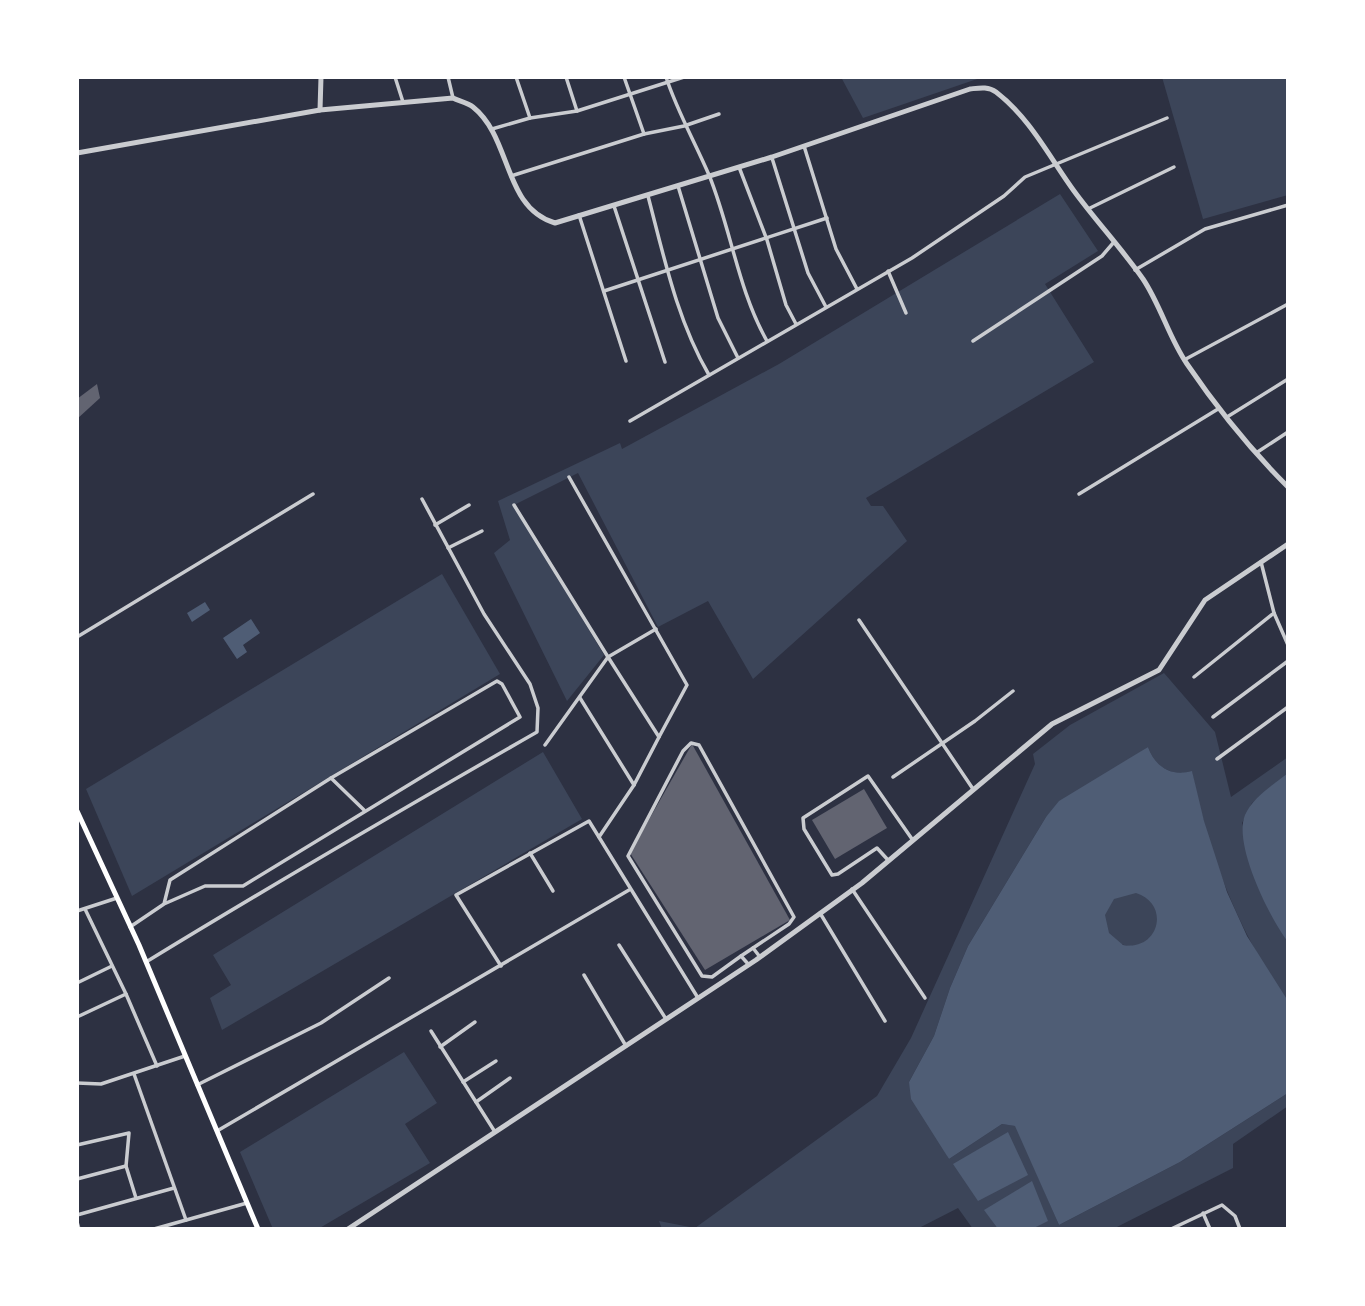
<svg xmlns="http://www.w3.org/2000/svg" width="1365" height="1306" font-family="Literata,serif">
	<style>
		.green { fill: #3c4559 }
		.water { fill: #4f5d75; fill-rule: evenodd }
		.building { fill: #626471 }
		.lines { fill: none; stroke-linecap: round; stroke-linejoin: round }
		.minor { stroke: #caccd0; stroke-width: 3.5 }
		.tertiary { stroke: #caccd0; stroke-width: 5 }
		.secondary { stroke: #fff; stroke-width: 5 }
	</style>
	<rect width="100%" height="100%" fill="#2d3142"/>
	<g class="green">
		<polygon points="841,77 983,77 863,118"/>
		<polygon points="1162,77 1288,77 1288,195 1203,219"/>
		<polygon points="1060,194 1098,251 1045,284 1094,362 866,498 871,506 883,506 907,541 753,679 708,601 658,627 578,473 514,505 604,655 567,701 494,553 510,540 498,501 620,443 622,449 779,364"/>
		<polygon points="442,574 500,674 132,896 86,789"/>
		<path d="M1164 673 1215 732 1231 797 1288 757V773L1252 803 1242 823 1266 903 1288 942V1001C1277 992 1271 977 1264 965 1228 905 1206 840 1192 772 1172 776 1155 768 1148 747L1046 817 968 946 950 988 934 1036 909 1082 949 1159 1002 1124 1016 1126 1059 1225 1180 1162 1288 1093V1106L1233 1144V1168L1113 1229H1032L1047 1220 985 1210 998 1229H973L958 1208 917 1229H662L659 1221 695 1228 877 1096 911 1038 1035 764 1033 754 1070 725Z"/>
		<polygon points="543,752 582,819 222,1030 210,998 231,985 213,955"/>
		<circle cx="1131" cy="919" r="27"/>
		<polygon points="404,1052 437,1103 405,1124 430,1163 318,1229 273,1229 240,1152"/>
	</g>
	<g class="water">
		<polygon points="205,602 210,610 192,622 187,613"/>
		<polygon points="251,619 260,633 243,645 247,652 237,659 223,638"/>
		<path d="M1148 747C1155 767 1172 777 1192 771L1204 821 1227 892 1247 936 1288 1001V1093L1180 1162 1059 1225 1015 1126 1002 1124 949 1159 911 1099 909 1082 934 1036 950 988 968 946 1046 817 1059 801ZM1136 893C1171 904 1159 951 1123 945L1109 933 1105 915 1114 899Z"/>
		<path d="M1288 773V942C1269 917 1233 844 1245 815 1253 797 1273 785 1288 773Z"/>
		<polygon points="1008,1132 1028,1175 978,1201 953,1164"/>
		<polygon points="1032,1181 1048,1221 1032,1229 998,1229 984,1210"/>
	</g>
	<g class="building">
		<polygon points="97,384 100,398 77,419 77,399"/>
		<polygon points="692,744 790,920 705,970 630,853"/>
		<polygon points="864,789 887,828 835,859 812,820"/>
	</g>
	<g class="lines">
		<g class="minor">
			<polyline points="395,77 403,102"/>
			<polyline points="448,77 453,98"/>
			<polyline points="516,77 530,118"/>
			<polyline points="566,77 577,111"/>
			<polyline points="624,77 644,134"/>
			<path d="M666 77C677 111 695 142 709 175 731 229 738 290 767 341"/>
			<polyline points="492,129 530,118 577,111 684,77"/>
			<polyline points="804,146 836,249 857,289"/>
			<polyline points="772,158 808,273 826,307"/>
			<polyline points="739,167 767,240 786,305 796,324"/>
			<polyline points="511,176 644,134 684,126 719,114"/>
			<polyline points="678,186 718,318 738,358"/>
			<path d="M648 196C664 257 677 320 709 375"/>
			<polyline points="614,206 665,362"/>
			<polyline points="1088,209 1174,167"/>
			<polyline points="579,215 626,361"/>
			<polyline points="1135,270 1205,229 1288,205"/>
			<polyline points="888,271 906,313"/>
			<polyline points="604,291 827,218"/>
			<polyline points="973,341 1102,256 1114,242"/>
			<polyline points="1184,360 1288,304"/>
			<polyline points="1227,417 1288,379"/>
			<polyline points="630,421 912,258 1004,196 1025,177 1167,118"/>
			<polyline points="1256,453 1288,432"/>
			<polyline points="569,477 687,685 659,737"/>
			<polyline points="1079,494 1218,409"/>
			<polyline points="514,505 608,657 656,629"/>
			<polyline points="435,525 469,505"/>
			<polyline points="448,548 482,531"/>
			<polyline points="1261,562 1274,613 1288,645"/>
			<polyline points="859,620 973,789"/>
			<polyline points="77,637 313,494"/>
			<polyline points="1194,677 1274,613"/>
			<polyline points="580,698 634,785"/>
			<polyline points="1213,717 1288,661"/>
			<polyline points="545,745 608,657 659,737 634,785 599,837"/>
			<polyline points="1217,759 1288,707"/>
			<polyline points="893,777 975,721 1013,691"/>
			<polyline points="331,778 364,810"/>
			<polyline points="530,853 553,891"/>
			<polyline points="888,860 877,848 838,874 832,875 804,829 803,818 868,776 912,839"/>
			<polyline points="852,889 925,998"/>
			<polyline points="85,909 126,994 157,1066"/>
			<polyline points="77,911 117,898"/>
			<polyline points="820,913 885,1021"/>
			<polyline points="130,927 164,904 170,880 331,778 497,681 502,684 520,717 243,886 205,886 164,904"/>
			<polyline points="619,945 666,1019"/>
			<polyline points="741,956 753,948"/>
			<path d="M146 962C275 883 406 807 537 732L538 708 530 684 484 614 422 499"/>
			<polyline points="749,965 741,956 712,977 702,976 628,856 683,751 691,743 699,745 794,917 789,924 753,948 760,957"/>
			<polyline points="501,966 456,895 589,821 698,998"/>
			<polyline points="584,975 626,1046"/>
			<polyline points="77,983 112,966"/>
			<polyline points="77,1017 126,994"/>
			<polyline points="431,1031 495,1132"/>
			<polyline points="440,1047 475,1022"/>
			<polyline points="134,1074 186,1220"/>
			<polyline points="463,1082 496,1061"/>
			<polyline points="77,1083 101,1084 185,1056"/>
			<polyline points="197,1085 321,1023 389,978"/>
			<polyline points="476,1102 510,1078"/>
			<polyline points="217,1131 629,890"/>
			<polyline points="77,1145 129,1133 126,1166 136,1198"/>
			<polyline points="77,1179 126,1166"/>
			<polyline points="1203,1213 1210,1229"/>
			<polyline points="77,1215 174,1188"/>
			<polyline points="77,1222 79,1229"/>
			<polyline points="154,1229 247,1203"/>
			<polyline points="1171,1229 1222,1205 1235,1216 1240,1229"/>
		</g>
		<g class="tertiary">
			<polyline points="320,110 321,77"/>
			<path d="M77 153 320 110 453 98C459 101 468 103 473 107 512 138 503 208 555 223L772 157 970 89C979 88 988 86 996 92 1030 118 1050 158 1074 191 1096 221 1122 249 1143 279 1161 306 1169 338 1187 364 1217 408 1250 449 1288 487"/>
			<polyline points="348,1229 756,960 862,883 1052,724 1159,670 1205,600 1288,544"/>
		</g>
		<polyline class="secondary" points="77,811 139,945 258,1229"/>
	</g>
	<rect width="1365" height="1306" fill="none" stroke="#ffffff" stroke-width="158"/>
</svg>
